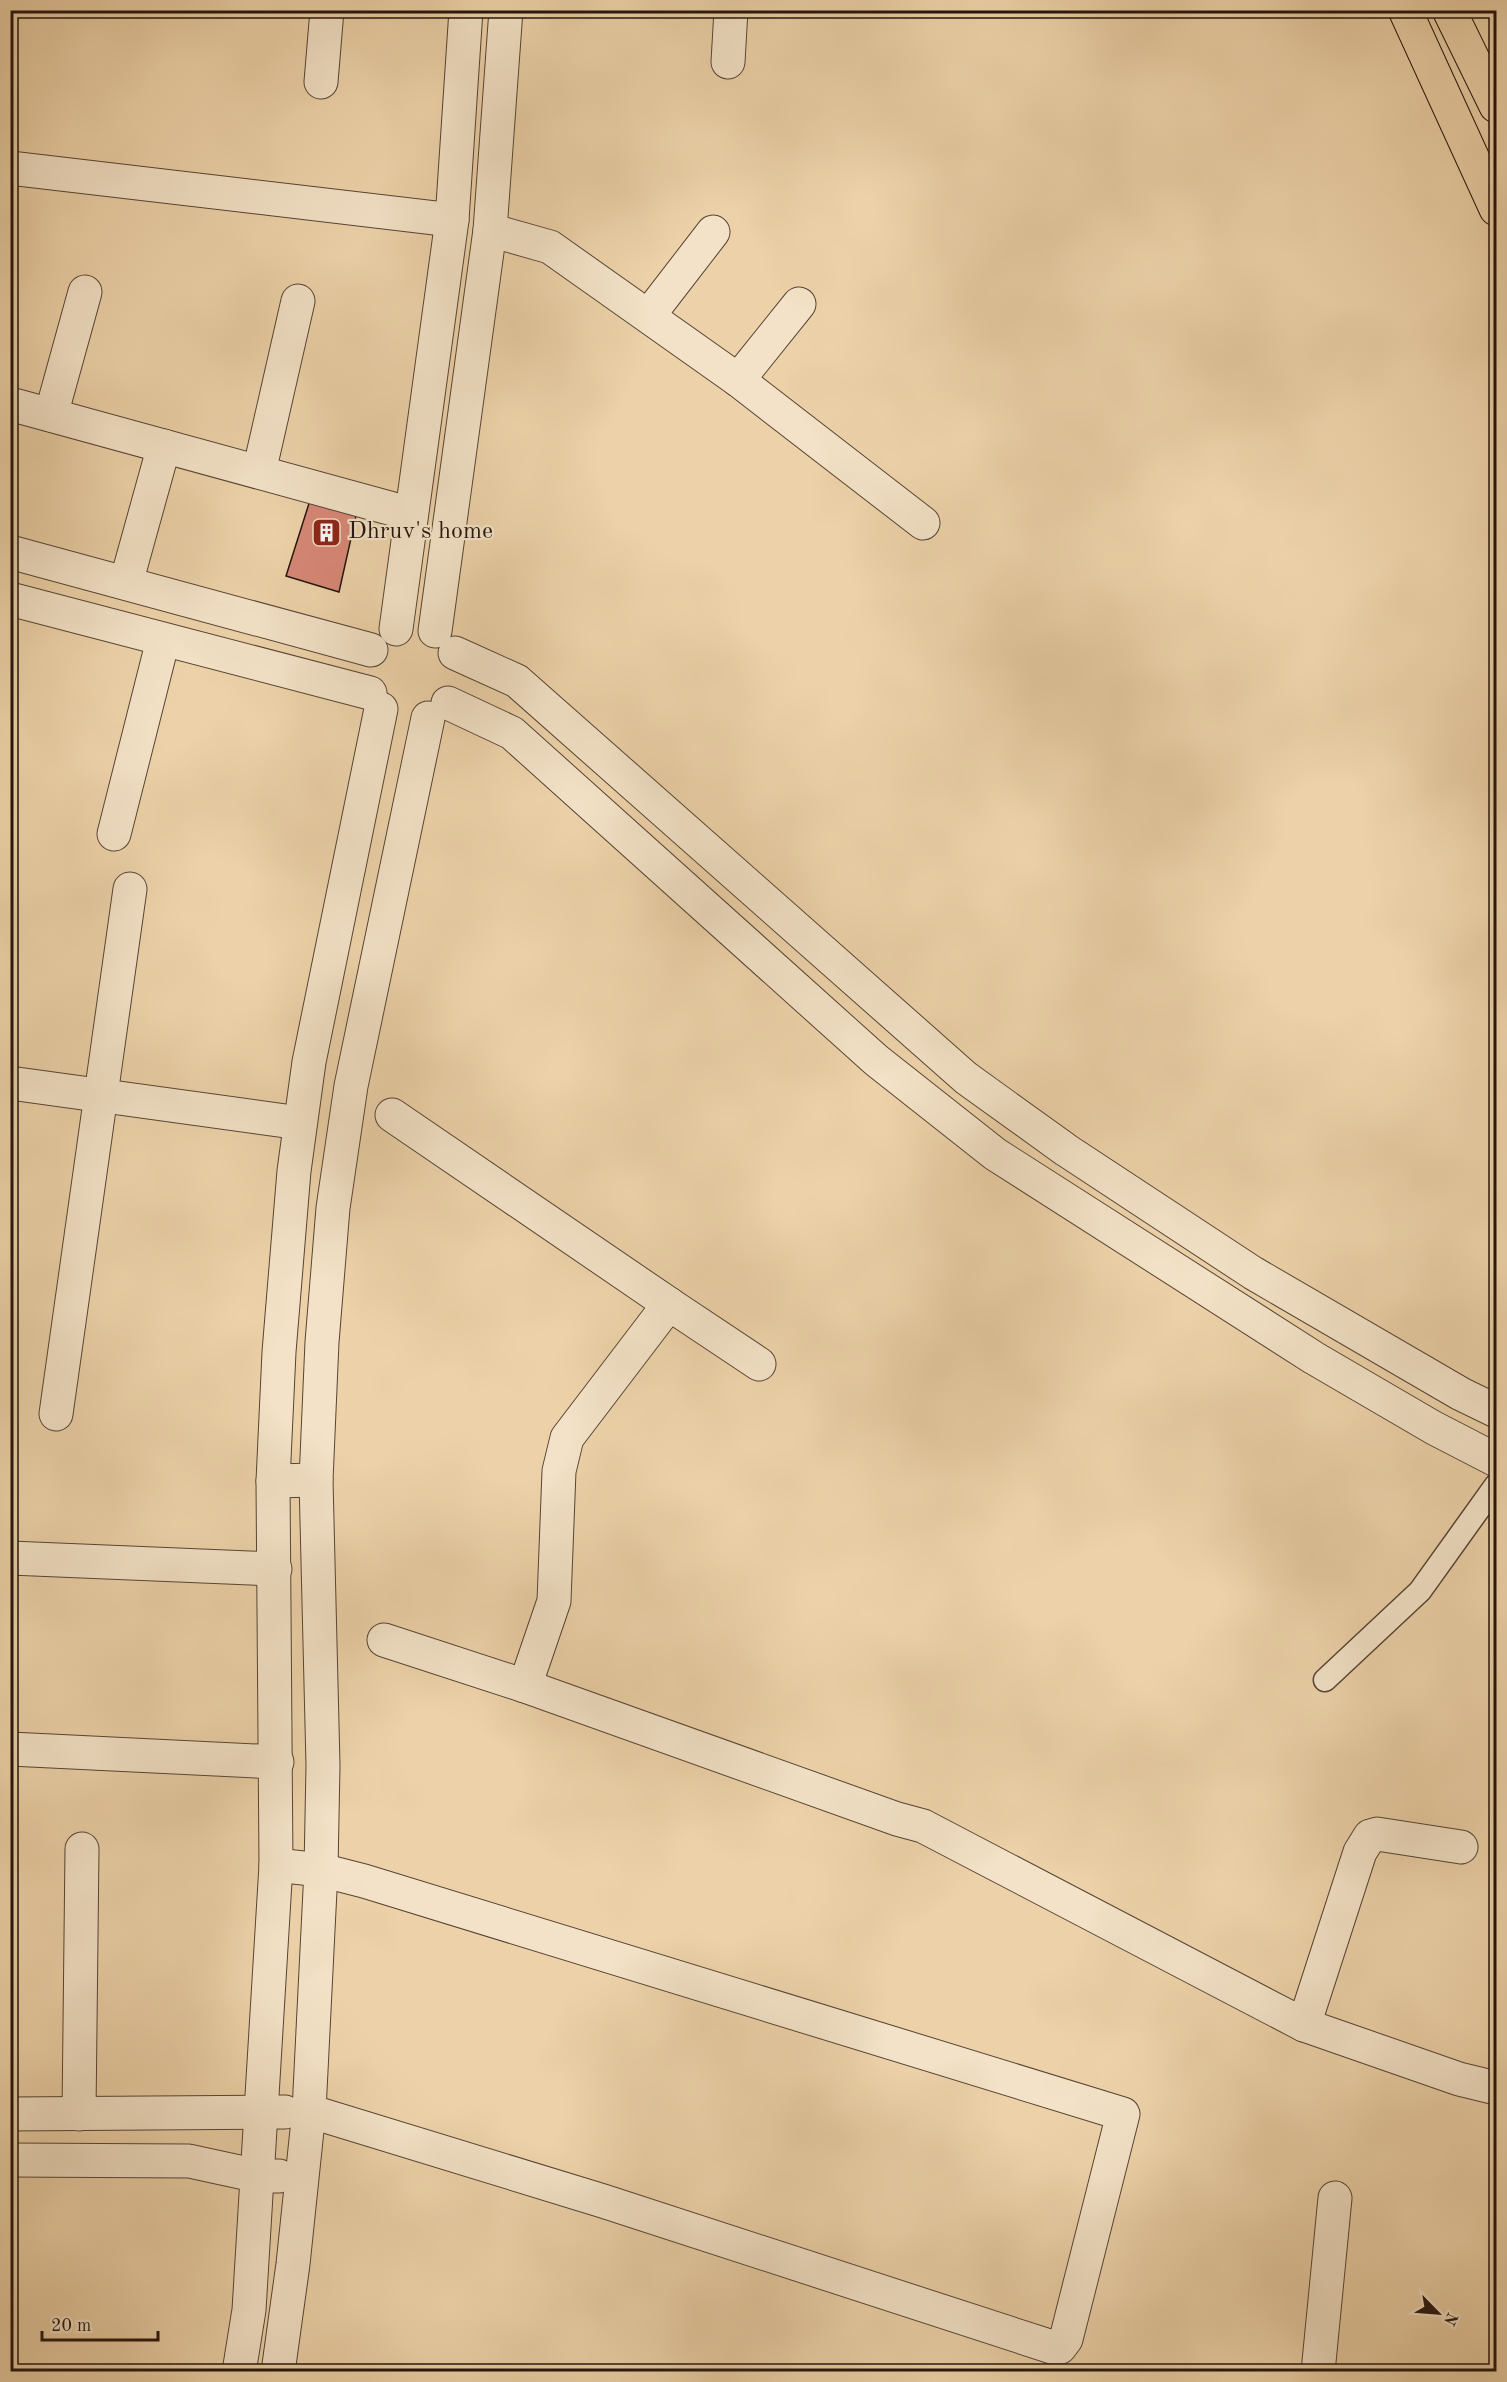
<svg xmlns="http://www.w3.org/2000/svg" width="1507" height="2382" font-family="'Old Standard TT',serif">
	<style>
		.building { fill: #d88878; stroke: #23140d; stroke-width: 1.5 }
		.lines { fill: none; stroke-linecap: round; stroke-linejoin: round }
		.service-casing { stroke: #564434; stroke-width: 25 }
		.minor-casing { stroke: #564434; stroke-width: 35 }
		.tertiary-casing { stroke: #564434; stroke-width: 35 }
		.primary-casing { stroke: #23140d; stroke-width: 35 }
		.service { stroke: #f3e2c7; stroke-width: 22 }
		.minor { stroke: #f3e2c7; stroke-width: 33 }
		.tertiary { stroke: #f3e2c7; stroke-width: 33 }
		.primary { stroke: #edd2a9; stroke-width: 33 }
		.labels { text-anchor: middle; dominant-baseline: central; stroke-width: 4.5; stroke-linejoin: round; paint-order: stroke }
		.poi-label { font-size: 24px; fill: #23140d; stroke: #f3e2c7; text-anchor: start }
	</style>
	<rect width="100%" height="100%" fill="#edd2a9"/>
	<filter id="stains"><feTurbulence type="fractalNoise" baseFrequency=".00333" numOctaves="4"/><feColorMatrix values="0 0 0 0 .2 0 0 0 0 .09 0 0 0 0 .02 0 0 0 .5 -.17"/></filter>
	<radialGradient id="worn" r=".72"><stop offset=".6" stop-color="#630" stop-opacity="0"/><stop offset="1" stop-color="#630" stop-opacity=".3"/></radialGradient>
	<polygon class="building" points="312,494 356,516 339,592 286,576"/>
	<g class="lines">
		<defs>
			<polyline id="service" points="1325,1680 1420,1591 1496,1485"/>
			<g id="minor">
				<polyline points="728,62 731,10"/>
				<polyline points="321,82 327,10"/>
				<polyline points="10,168 452,220"/>
				<polyline points="490,230 550,247 738,380 923,523"/>
				<polyline points="649,315 713,232"/>
				<polyline points="738,380 799,304"/>
				<polyline points="10,404 411,514"/>
				<polyline points="51,415 85,292"/>
				<polyline points="259,472 298,301"/>
				<polyline points="126,583 164,446"/>
				<polyline points="114,834 163,640"/>
				<polyline points="10,1083 300,1123"/>
				<polyline points="392,1115 669,1304 567,1438 559,1471 554,1601 525,1686"/>
				<polyline points="669,1304 759,1364"/>
				<polyline points="56,1414 130,889"/>
				<polyline points="273,1481 316,1480"/>
				<polyline points="10,1558 275,1569"/>
				<polyline points="384,1640 525,1686 897,1819 923,1826 1304,2025 1459,2079 1496,2088"/>
				<polyline points="10,1749 277,1762"/>
				<polyline points="276,1865 321,1870 364,1881 1123,2114 1066,2339 1060,2347 1052,2347 603,2201 309,2111"/>
				<polyline points="1304,2025 1360,1852 1370,1836 1377,1834 1461,1847"/>
				<polyline points="79,2114 82,1849"/>
				<polyline points="1318,2372 1335,2198"/>
			</g>
			<g id="tertiary">
				<polyline points="10,552 371,650"/>
				<polyline points="10,599 370,693"/>
				<polyline points="396,629 452,220 466,10"/>
				<polyline points="435,631 490,230 506,10"/>
				<polyline points="455,653 517,681 966,1078 1066,1150 1253,1273 1461,1394 1496,1411"/>
				<polyline points="448,703 512,733 876,1060 995,1154 1314,1358 1434,1428 1496,1460"/>
				<polyline points="10,2114 285,2112"/>
				<polyline points="10,2160 189,2161 258,2176 279,2176"/>
				<polyline points="239,2372 249,2310 276,1865 273,1481 279,1352 294,1171 309,1062 381,709"/>
				<polyline points="278,2372 293,2264 309,2111 321,1870 323,1765 316,1480 322,1342 333,1208 351,1086 428,718"/>
			</g>
			<g id="primary">
				<polyline points="1405,10 1496,209"/>
				<polyline points="1449,10 1496,106"/>
			</g>
		</defs>
		<use href="#service" class="service-casing"/>
		<use href="#minor" class="minor-casing"/>
		<use href="#tertiary" class="tertiary-casing"/>
		<use href="#primary" class="primary-casing"/>
		<use href="#service" class="service"/>
		<use href="#minor" class="minor"/>
		<use href="#tertiary" class="tertiary"/>
		<use href="#primary" class="primary"/>
	</g>
	<defs>
		<symbol id="building-square" viewBox="-11 -11 22 22"><rect x="-9" y="-9" width="18" height="18" rx="4" fill="#8f2418" stroke="#f3e2c7"/><path d="M-4-6H4V6H1V3H-1V6H-4ZM-2.5-4.3h1.7v1.8h-1.7ZM.8-4.3h1.7v1.8H.8ZM-2.5-1h1.7V.8h-1.7ZM.8-1h1.7V.8H.8Z" fill="#fff"/></symbol>
	</defs>
	<g fill-rule="evenodd">
		<use href="#building-square" x="310" y="516" width="33" height="33"/>
	</g>
	<g class="labels">
		<g class="poi-label">
			<text x="348" y="532">Dhruv's home</text>
		</g>
	</g>
	<rect width="1507" height="2382" fill="none" stroke="#edd2a9" stroke-width="36"/>
	<rect x="12" y="12" width="1483" height="2358" fill="none" stroke="#23140d" stroke-width="3"/>
	<rect x="18" y="18" width="1471" height="2346" fill="none" stroke="#23140d" stroke-width="1.5"/>
	<g transform="translate(1438 2313) rotate(115)" stroke="#f3e2c7" stroke-width="4.5" paint-order="stroke">
	<path d="M0-4.5L10 22L0 15L-10 22Z" fill="#23140d"/>
	<text y="-9" font-size="16" font-weight="bold" text-anchor="middle" fill="#23140d">N</text>
	</g>
	<path d="M42 2331v9h116v-9" fill="none" stroke="#23140d" stroke-width="3"/>
	<text x="51" y="2331" font-size="18" fill="#23140d" stroke="#f3e2c7" stroke-width="4.5" paint-order="stroke">20 m</text>
	<rect width="100%" height="100%" filter="url(#stains)"/>
	<rect width="100%" height="100%" fill="url(#worn)"/>
</svg>
